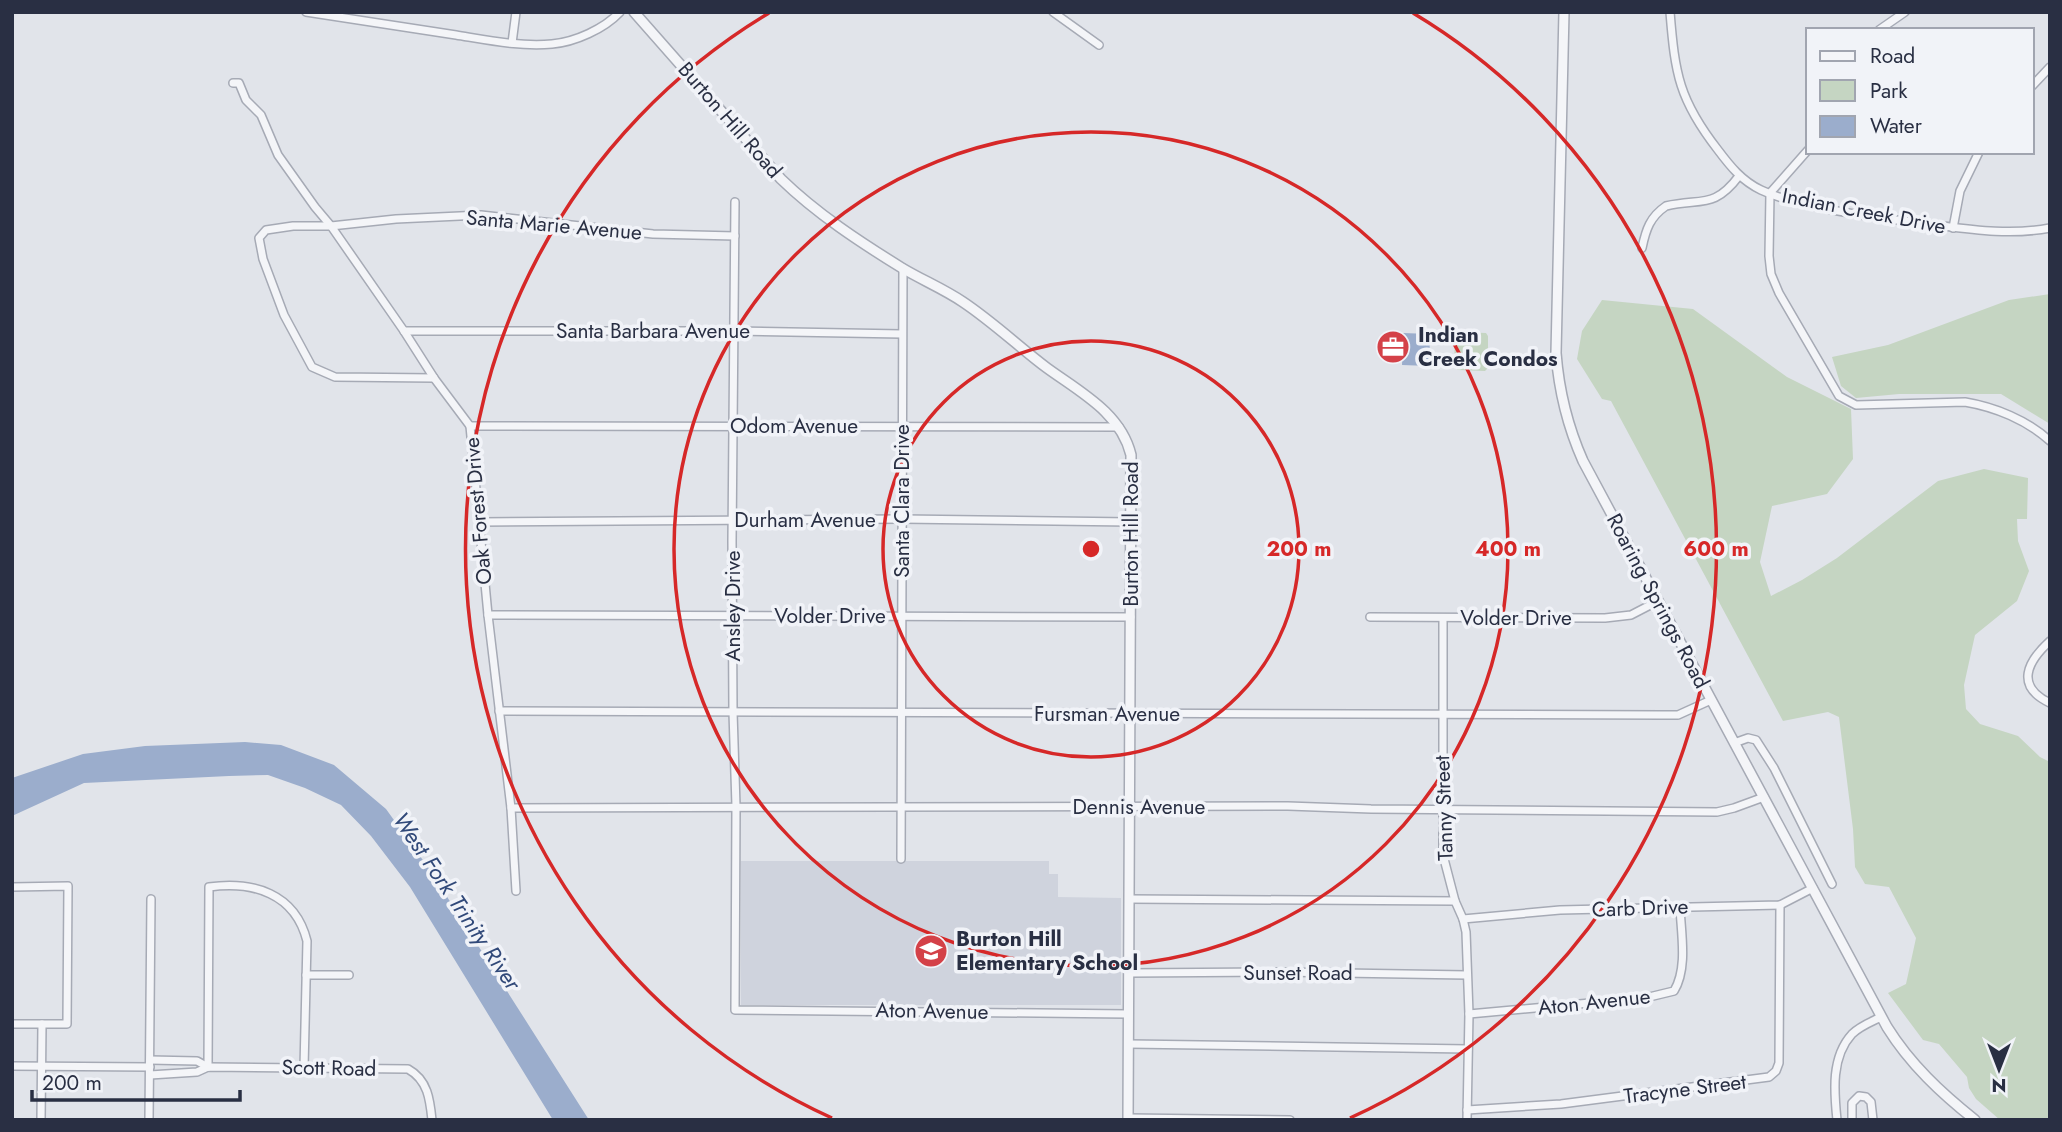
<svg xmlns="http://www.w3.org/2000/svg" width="2062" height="1132" font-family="Jost,sans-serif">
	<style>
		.built { fill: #cfd3dd }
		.green { fill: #c5d5c2 }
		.water { fill: #9badcc }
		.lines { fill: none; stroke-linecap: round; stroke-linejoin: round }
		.minor-casing { stroke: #a6aab5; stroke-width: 10 }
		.tertiary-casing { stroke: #a6aab5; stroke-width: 12 }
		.minor { stroke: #f4f5f8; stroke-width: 7 }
		.tertiary { stroke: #f4f5f8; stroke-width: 9 }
		.ring { fill: none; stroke: #d62828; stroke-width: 3.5 }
		.labels { text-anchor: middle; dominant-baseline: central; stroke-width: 7; stroke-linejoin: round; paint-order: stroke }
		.street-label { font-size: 21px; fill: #292f43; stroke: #f1f3f8 }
		.poi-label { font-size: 21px; font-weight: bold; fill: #292f43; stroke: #f1f3f8; text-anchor: start }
		.water-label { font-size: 23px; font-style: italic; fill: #314979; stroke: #f1f3f8 }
		.centre { fill: #d62828; stroke: #f1f3f8; stroke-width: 3.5 }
		.ring-label { font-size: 21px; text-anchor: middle; font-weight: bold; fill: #d62828; stroke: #f1f3f8; stroke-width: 7; stroke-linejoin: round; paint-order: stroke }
	</style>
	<rect width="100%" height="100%" fill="#e1e4ea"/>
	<polygon class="built" points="741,861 1049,861 1049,874 1058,874 1058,897 1121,898 1121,1005 741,1005"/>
	<g class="green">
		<polygon points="2050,294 2050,424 2001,394 1899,394 1856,398 1841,386 1832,357 1888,345 2009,300"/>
		<polygon points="1602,300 1693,309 1787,377 1851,409 1853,459 1827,494 1772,506 1760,562 1771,596 1802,580 1837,558 1938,481 1984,469 2028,478 2027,519 2017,519 2018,541 2029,571 2017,601 1975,635 1964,685 1966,709 1980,724 2018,736 2040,757 2050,762 2050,1120 2000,1120 1976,1099 1969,1088 1967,1077 1939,1044 1923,1040 1888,993 1906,984 1916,938 1889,887 1865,884 1855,867 1853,829 1839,717 1828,712 1783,721 1611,401 1602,399 1577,359 1582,331"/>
		<polygon points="1458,332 1486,333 1488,336 1488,368 1485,371 1458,370 1454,367 1455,335"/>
	</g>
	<g class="water">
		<polygon points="1403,333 1430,334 1429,366 1402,365"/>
		<polygon points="245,742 281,745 334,765 386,809 430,870 589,1120 553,1120 410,887 371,836 341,805 305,788 268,775 229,776 84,783 12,816 12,778 83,754 145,746"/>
	</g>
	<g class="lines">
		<defs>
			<g id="minor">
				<path d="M306 12C356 20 406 27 456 35 487 40 521 47 552 44 575 42 604 29 620 12"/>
				<polyline points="1053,12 1099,45"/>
				<path d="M1670 12C1675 74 1679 100 1718 150 1730 166 1742 181 1761 190 1797 207 1871 217 1912 222 1958 227 2003 237 2050 228"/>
				<polyline points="1879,30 1905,12"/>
				<polyline points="512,43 516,12"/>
				<polyline points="233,83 239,83 246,100 261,115 278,155 315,207 331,226 404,331 434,378 470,426 488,615 511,808 516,891"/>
				<polyline points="2032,86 2050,67"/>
				<path d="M1808 150 1770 193 1769 256 1771 274 1779 293 1839 396 1856 405 1965 402C1995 407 2027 420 2050 441"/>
				<polyline points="735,202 732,541 733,712 736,806 735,1010 1128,1014"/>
				<polyline points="1953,228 1960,191 1979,152"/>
				<path d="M1642 248C1646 229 1650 217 1666 206 1702 198 1714 209 1739 176"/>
				<polyline points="404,331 734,331 902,334"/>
				<polyline points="434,378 335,377 312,367 284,315 263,259 259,238 266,230 293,226 331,226 396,219 481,215 653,234 735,236"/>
				<polyline points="470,426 1119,427"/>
				<polyline points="480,522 902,519 1131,522"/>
				<polyline points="488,615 1131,617"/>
				<polyline points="1370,617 1605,618 1631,615 1658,601"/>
				<polyline points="1443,618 1443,855 1455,901 1463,919 1466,932 1469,1014 1467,1120"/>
				<path d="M2050 641C2028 661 2014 686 2050 703"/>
				<polyline points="499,711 1662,715 1678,715 1711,700"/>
				<polyline points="1734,743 1748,738 1756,740 1774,768 1832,884"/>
				<polyline points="511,808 1288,806 1371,809 1717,812 1734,808 1764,797"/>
				<polyline points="901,859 903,268"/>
				<polyline points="12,887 68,886 67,1024 12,1024"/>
				<polyline points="1129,899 1455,901"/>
				<polyline points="1463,919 1560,910 1780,905 1813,888"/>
				<polyline points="1129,973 1280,972 1467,975"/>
				<polyline points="306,975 349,975"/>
				<path d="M1469 1014 1645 998 1674 991C1688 968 1681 933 1680 907"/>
				<polyline points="1129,1044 1468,1049"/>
				<polyline points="150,1060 197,1061 208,1067"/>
				<polyline points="12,1066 150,1067"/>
				<path d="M208 1067 209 887C253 881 295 893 307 941L304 1068"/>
				<path d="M150 1075 197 1072 208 1067 408 1069C428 1080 430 1100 432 1120"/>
				<polyline points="1467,1110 1561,1104 1769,1077 1776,1071 1779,1063 1780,905"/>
				<polyline points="1128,1118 1290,1120"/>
				<polyline points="41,1120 42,1024"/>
				<polyline points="149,1120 151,899"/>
				<path d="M1837 1120C1834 1091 1831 1057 1852 1034 1860 1026 1871 1022 1881 1017"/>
				<polyline points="1852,1120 1852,1103 1859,1096 1866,1097 1871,1102 1873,1120"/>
			</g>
			<g id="tertiary">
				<path d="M634 12 781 179C817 214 860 242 902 268 922 280 944 289 963 302 993 322 1019 347 1047 368 1080 392 1121 413 1131 455L1128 1120"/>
				<path d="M1564 12 1556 353C1559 392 1567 425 1583 461L1887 1027C1910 1064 1941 1093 1975 1120"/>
			</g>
		</defs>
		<use href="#minor" class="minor-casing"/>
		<use href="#tertiary" class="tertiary-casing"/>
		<use href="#minor" class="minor"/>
		<use href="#tertiary" class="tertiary"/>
	</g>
	<g class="ring">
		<circle cx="1091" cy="549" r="208"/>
		<circle cx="1091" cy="549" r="417"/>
		<path d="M832 1118A625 625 0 0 1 769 13M1413 13A625 625 0 0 1 1350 1118"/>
	</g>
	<defs>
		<symbol id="office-disc" viewBox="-11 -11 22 22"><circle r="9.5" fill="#d44148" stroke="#f1f3f8"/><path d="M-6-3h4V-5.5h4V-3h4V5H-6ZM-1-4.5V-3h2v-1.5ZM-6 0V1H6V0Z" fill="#fff"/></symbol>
		<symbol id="school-disc" viewBox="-11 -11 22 22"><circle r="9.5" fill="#d44148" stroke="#f1f3f8"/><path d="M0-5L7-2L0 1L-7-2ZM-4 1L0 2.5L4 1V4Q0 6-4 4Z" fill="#fff"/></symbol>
	</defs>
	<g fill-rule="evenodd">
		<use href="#office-disc" x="1374" y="328" width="38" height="38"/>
		<use href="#school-disc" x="912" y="932" width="38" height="38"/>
	</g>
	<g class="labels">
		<g class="street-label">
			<text transform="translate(730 120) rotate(49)">Burton Hill Road</text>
			<text transform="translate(1864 211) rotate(11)">Indian Creek Drive</text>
			<text transform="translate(554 225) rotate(5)">Santa Marie Avenue</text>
			<text x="653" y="331">Santa Barbara Avenue</text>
			<text x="794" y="426">Odom Avenue</text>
			<text transform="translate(902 501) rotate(-90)">Santa Clara Drive</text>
			<text transform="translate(478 511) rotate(-95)">Oak Forest Drive</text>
			<text x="805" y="520">Durham Avenue</text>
			<text transform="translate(1131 534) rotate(-90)">Burton Hill Road</text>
			<text transform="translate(1658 601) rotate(62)">Roaring Springs Road</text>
			<text transform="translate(733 606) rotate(-90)">Ansley Drive</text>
			<text x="830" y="616">Volder Drive</text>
			<text x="1516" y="618">Volder Drive</text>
			<text x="1107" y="714">Fursman Avenue</text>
			<text x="1139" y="807">Dennis Avenue</text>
			<text transform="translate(1444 808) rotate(-92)">Tanny Street</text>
			<text transform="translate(1640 908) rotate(-2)">Carb Drive</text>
			<text x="1298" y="973">Sunset Road</text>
			<text transform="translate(1594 1002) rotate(-6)">Aton Avenue</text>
			<text transform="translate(932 1011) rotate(1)">Aton Avenue</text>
			<text transform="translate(329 1068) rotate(1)">Scott Road</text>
			<text transform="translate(1685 1089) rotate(-7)">Tracyne Street</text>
		</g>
		<g class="poi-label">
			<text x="1418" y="335">Indian<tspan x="1418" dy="24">Creek Condos</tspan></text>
			<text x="956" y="939">Burton Hill<tspan x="956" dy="24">Elementary School</tspan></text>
		</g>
		<g class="water-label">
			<text transform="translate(457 901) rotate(56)">West Fork Trinity River</text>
		</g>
	</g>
	<circle cx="1091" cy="549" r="10" class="centre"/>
	<g class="ring-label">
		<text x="1299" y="556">200 m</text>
		<text x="1508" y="556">400 m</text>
		<text x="1716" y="556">600 m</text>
	</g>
	<rect width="2062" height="1132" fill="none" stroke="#292f43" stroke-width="28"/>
	<rect x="1806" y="28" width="228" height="126" fill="#f1f3f8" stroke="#a1a5b0" stroke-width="2"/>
	<rect x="1820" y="51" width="35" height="10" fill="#f4f5f8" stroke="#a1a5b0" stroke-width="2"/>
	<text x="1870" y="63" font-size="21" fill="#292f43">Road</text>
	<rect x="1820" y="80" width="35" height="21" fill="#c5d5c2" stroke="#a1a5b0" stroke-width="2"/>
	<text x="1870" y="98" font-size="21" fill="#292f43">Park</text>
	<rect x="1820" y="116" width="35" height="21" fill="#9badcc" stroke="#a1a5b0" stroke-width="2"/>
	<text x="1870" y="133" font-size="21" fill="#292f43">Water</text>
	<g transform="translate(1999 1069) rotate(180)" stroke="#f1f3f8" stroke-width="5" paint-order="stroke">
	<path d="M0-5L12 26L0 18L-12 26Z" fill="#292f43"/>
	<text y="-10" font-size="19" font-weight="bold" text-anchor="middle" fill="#292f43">N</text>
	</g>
	<path d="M32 1090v10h208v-10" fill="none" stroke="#292f43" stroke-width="3.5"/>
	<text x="42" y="1090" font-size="21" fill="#292f43" stroke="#f1f3f8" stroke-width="5" paint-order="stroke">200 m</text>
</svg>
